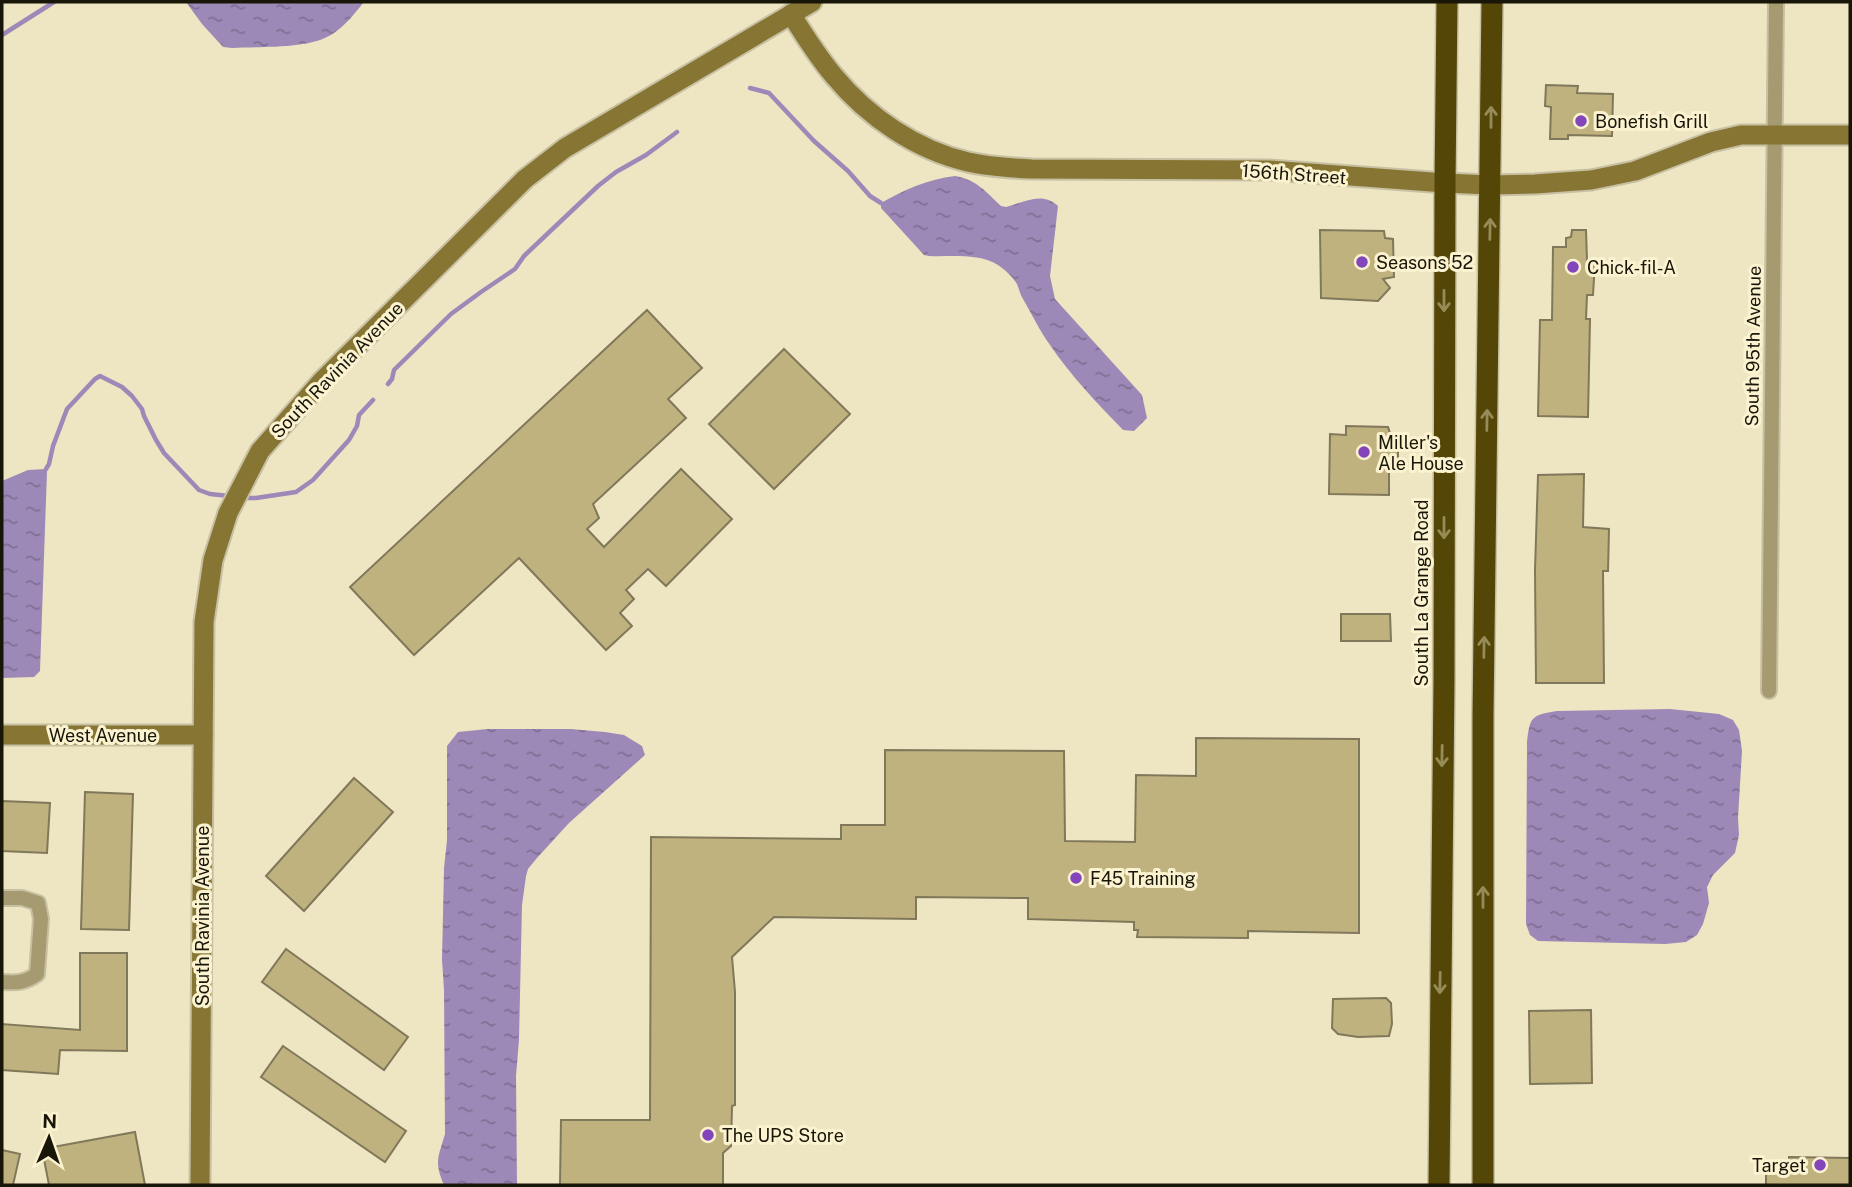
<svg xmlns="http://www.w3.org/2000/svg" width="1852" height="1187" font-family="'Public Sans',sans-serif">
	<style>
		.water { fill: url(#water-ripples) }
		.lines { fill: none; stroke-linecap: round; stroke-linejoin: round }
		.stream { stroke: #9d89b7; stroke-width: 4.5 }
		.building { fill: #c0b27f; stroke: #80785a; stroke-width: 2 }
		.street-casing { stroke: #c7c0a2; stroke-width: 18 }
		.secondary-casing { stroke: #c7c0a2; stroke-width: 23 }
		.highway-casing { stroke: #c7c0a2; stroke-width: 24 }
		.street { stroke: #a59a70; stroke-width: 14 }
		.secondary { stroke: #867533; stroke-width: 19 }
		.highway { stroke: #544607; stroke-width: 21 }
		.oneway { stroke: #978b57 }
		.poi-dot { fill: #8245ba; stroke: #fbf2d0; stroke-width: 2.5 }
		.labels { text-anchor: middle; dominant-baseline: central; stroke-width: 6; stroke-linejoin: round; paint-order: stroke }
		.poi-label { font-size: 18px; fill: #181509; stroke: #fbf2d0; text-anchor: start }
		.street-label { font-size: 18px; fill: #181509; stroke: #fbf2d0 }
	</style>
	<defs>
		<pattern id="water-ripples" width="26" height="14" patternUnits="userSpaceOnUse" patternTransform="scale(1.75)"><rect width="26" height="14" fill="#9d89b7"/><path d="M2 4q2-2 4 0t4 0M15 11q2-2 4 0t4 0" fill="none" stroke="#7f6f93"/></pattern>
	</defs>
	<rect width="100%" height="100%" fill="#eee5c3"/>
	<g class="water">
		<path d="M186 2H364C355 13 346 25 334 33 310 50 260 46 232 48L223 47 202 24Z"/>
		<path d="M955 176C977 180 985 191 1001 206L1006 207C1024 202 1043 191 1058 206L1050 276 1055 299 1142 395 1147 418 1134 431 1123 430C1097 403 1071 376 1050 345 1039 330 1032 314 1023 299 1020 294 1019 289 1017 284 1013 277 1005 270 998 265 979 253 951 257 929 256L924 255 881 208V203C904 190 928 179 955 176Z"/>
		<polygon points="46,469 47,471 40,671 34,677 2,678 2,481 28,470"/>
		<path d="M1670 709 1719 714 1733 720 1739 730 1742 751 1738 818 1739 835 1735 853 1713 875 1707 887 1709 903 1703 924 1697 935 1686 942 1665 944 1538 941 1530 935 1526 924 1527 742C1530 717 1531 715 1557 711Z"/>
		<path d="M488 729H570L605 732 624 735 642 746 645 755 569 823 537 858 528 869 526 876 522 905 519 1040 516 1076 517 1185H444C434 1162 438 1158 445 1134L444 990 442 960 444 868 447 840V746L458 732Z"/>
	</g>
	<g class="lines">
		<g class="stream">
			<polyline points="2,35 54,2"/>
			<polyline points="750,88 769,93 814,141 848,171 870,196 881,203"/>
			<polyline points="388,384 392,379 394,370 451,314 481,292 515,269 524,256 598,186 616,172 646,155 677,132"/>
			<polyline points="46,469 49,464 53,446 67,409 95,379 100,376 122,387 132,396 142,409 144,416 156,440 164,453 199,490 210,494 229,496"/>
			<polyline points="241,498 256,498 296,492 313,480 349,440 357,426 359,415 373,400"/>
		</g>
	</g>
	<g class="building">
		<polygon points="1546,85 1578,86 1577,93 1613,94 1612,136 1568,135 1568,139 1550,139 1551,107 1545,106"/>
		<polygon points="1320,230 1384,231 1385,238 1393,239 1394,277 1383,279 1390,288 1378,301 1321,298"/>
		<polygon points="1572,230 1586,230 1587,261 1595,262 1593,295 1587,295 1586,319 1590,319 1588,417 1538,416 1540,320 1552,320 1553,247 1566,247 1566,238 1571,237"/>
		<polygon points="647,310 702,368 668,399 686,418 593,504 599,518 587,529 604,547 681,469 732,519 666,586 648,569 626,590 634,599 620,613 632,626 606,650 519,558 414,655 350,587"/>
		<polygon points="784,349 850,414 774,489 709,424"/>
		<polygon points="1346,426 1388,427 1391,436 1398,436 1398,467 1389,467 1389,495 1329,494 1330,434 1346,435"/>
		<polygon points="1584,474 1583,527 1609,529 1608,571 1603,571 1604,683 1536,683 1535,570 1538,475"/>
		<polygon points="1341,614 1390,614 1391,641 1341,641"/>
		<polygon points="1196,738 1359,739 1359,933 1248,931 1248,938 1137,937 1138,930 1134,930 1134,922 1028,919 1028,898 916,897 916,919 774,917 732,957 735,992 735,1105 732,1106 731,1146 723,1153 723,1185 560,1185 561,1120 650,1120 651,837 841,839 841,825 885,825 885,750 1064,751 1065,841 1135,842 1136,775 1196,776"/>
		<polygon points="354,778 393,812 304,911 266,876"/>
		<polygon points="85,792 133,794 129,930 81,929"/>
		<polygon points="2,801 50,803 47,853 2,851"/>
		<polygon points="286,949 408,1037 384,1070 262,982"/>
		<polygon points="80,953 127,953 127,1051 60,1050 58,1074 2,1070 2,1024 80,1030"/>
		<polygon points="1386,998 1391,1003 1392,1024 1389,1036 1358,1037 1338,1034 1332,1028 1333,999"/>
		<polygon points="1591,1010 1592,1083 1530,1084 1529,1011"/>
		<polygon points="283,1046 406,1131 385,1162 261,1077"/>
		<polygon points="135,1132 145,1185 49,1185 42,1149"/>
		<polygon points="2,1150 20,1154 13,1185 2,1185"/>
		<polygon points="1789,1157 1850,1158 1850,1185 1766,1185 1766,1172 1789,1172"/>
	</g>
	<g class="lines">
		<defs>
			<g id="street">
				<polyline points="1769,691 1776,2"/>
				<path d="M2 898H22L38 903 41 919 37 974C25 983 16 983 2 982"/>
			</g>
			<g id="secondary">
				<path d="M791 14C804 35 818 57 834 76 868 117 916 150 968 162 989 167 1010 168 1032 169L1269 170 1445 183 1490 185 1535 184 1591 180 1635 171 1711 142 1741 135H1850"/>
				<polyline points="2,735 203,735"/>
				<polyline points="200,1185 204,622 213,560 228,513 260,451 321,382 525,179 565,148 812,2"/>
			</g>
			<g id="highway">
				<polyline points="1439,1185 1444,681 1445,183 1447,2"/>
				<polyline points="1483,1185 1483,716 1492,2"/>
			</g>
		</defs>
		<use href="#street" class="street-casing"/>
		<use href="#secondary" class="secondary-casing"/>
		<use href="#highway" class="highway-casing"/>
		<use href="#street" class="street"/>
		<use href="#secondary" class="secondary"/>
		<use href="#highway" class="highway"/>
	</g>
	<defs><path id="oneway-shaft" d="M-6 0H5M1.5-3L5.5 0L1.5 3" fill="none" stroke-width="1.6" stroke-linecap="round" stroke-linejoin="round" transform="scale(1.75)"/></defs>
	<g class="oneway">
		<use href="#oneway-shaft" transform="translate(1491 117) rotate(-90)"/>
		<use href="#oneway-shaft" transform="translate(1490 229) rotate(-89)"/>
		<use href="#oneway-shaft" transform="translate(1444 301) rotate(90)"/>
		<use href="#oneway-shaft" transform="translate(1487 420) rotate(-89)"/>
		<use href="#oneway-shaft" transform="translate(1444 528) rotate(90)"/>
		<use href="#oneway-shaft" transform="translate(1484 647) rotate(-89)"/>
		<use href="#oneway-shaft" transform="translate(1442 756) rotate(91)"/>
		<use href="#oneway-shaft" transform="translate(1483 897) rotate(-90)"/>
		<use href="#oneway-shaft" transform="translate(1440 983) rotate(91)"/>
	</g>
	<g class="poi-dot">
		<circle cx="1581" cy="121" r="7"/>
		<circle cx="1362" cy="262" r="7"/>
		<circle cx="1573" cy="267" r="7"/>
		<circle cx="1364" cy="452" r="7"/>
		<circle cx="1076" cy="878" r="7"/>
		<circle cx="708" cy="1135" r="7"/>
		<circle cx="1820" cy="1165" r="7"/>
	</g>
	<g class="labels">
		<g class="poi-label">
			<text x="1595" y="121">Bonefish Grill</text>
			<text x="1376" y="262">Seasons 52</text>
			<text x="1587" y="267">Chick-fil-A</text>
			<text x="1378" y="442">Miller's<tspan x="1378" dy="21">Ale House</tspan></text>
			<text x="1090" y="878">F45 Training</text>
			<text x="722" y="1135">The UPS Store</text>
			<text x="1806" y="1165" text-anchor="end">Target</text>
		</g>
		<g class="street-label">
			<text transform="translate(1294 174) rotate(4)">156th Street</text>
			<text transform="translate(1753 346) rotate(-89)">South 95th Avenue</text>
			<text transform="translate(337 370) rotate(-46)">South Ravinia Avenue</text>
			<text transform="translate(1421 593) rotate(-90)">South La Grange Road</text>
			<text x="103" y="735">West Avenue</text>
			<text transform="translate(202 916) rotate(-90)">South Ravinia Avenue</text>
		</g>
	</g>
	<rect width="1852" height="1187" fill="none" stroke="#181509" stroke-width="7"/>
	<g transform="translate(49 1138) rotate(2)" stroke="#fbf2d0" stroke-width="5" paint-order="stroke">
	<path d="M0-5L12 26L0 18L-12 26Z" fill="#181509"/>
	<text y="-10" font-size="19" font-weight="bold" text-anchor="middle" fill="#181509">N</text>
	</g>
</svg>
